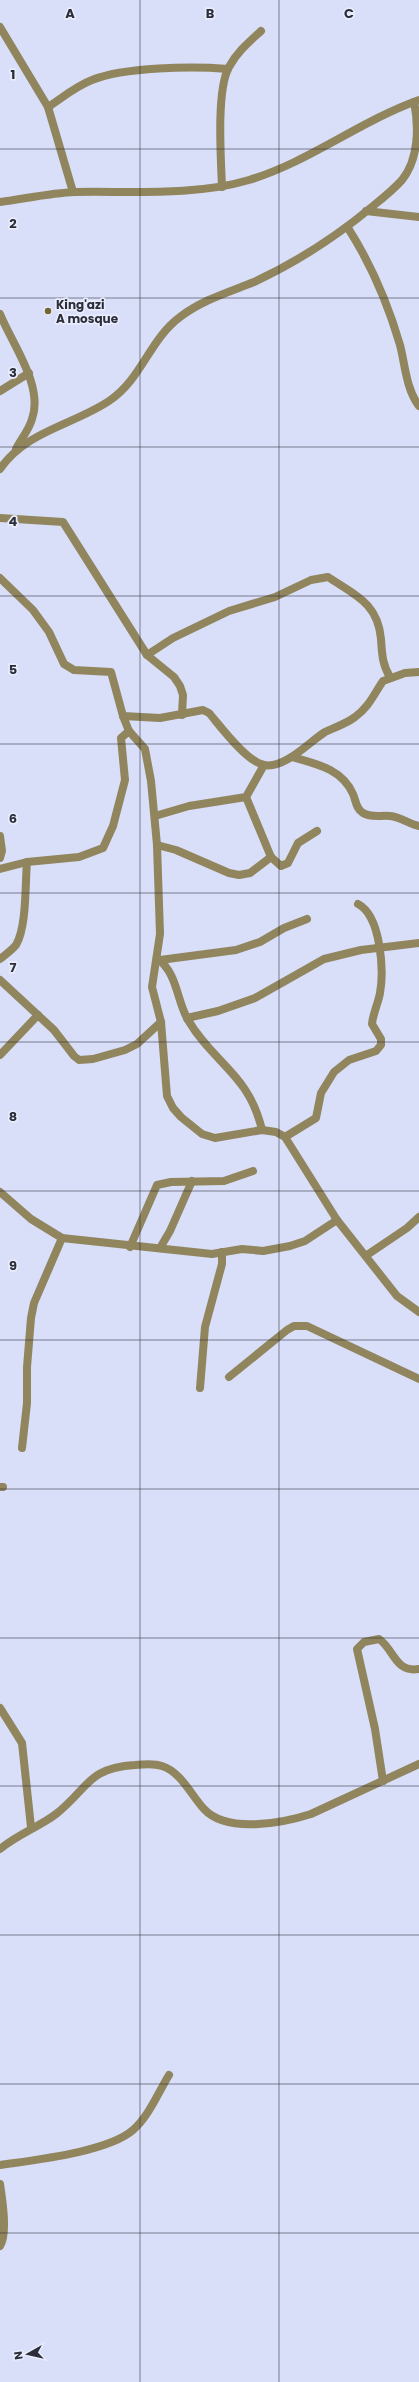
<svg xmlns="http://www.w3.org/2000/svg" width="419" height="2382" font-family="Poppins,sans-serif">
	<style>
		.lines { fill: none; stroke-linecap: round; stroke-linejoin: round }
		.street { stroke: #90855d; stroke-width: 8 }
		.grid { fill: none; stroke: #2b2d38; stroke-width: 1; stroke-opacity: 0.55 }
		.poi-dot { fill: #746633; stroke: #e8ecfc; stroke-width: 1.5 }
		.labels { text-anchor: middle; dominant-baseline: central; stroke-width: 3.5; stroke-linejoin: round; paint-order: stroke }
		.poi-label { font-size: 12px; font-weight: bold; fill: #2b2d38; stroke: #e8ecfc; text-anchor: start }
		.grid-label { font-size: 13px; text-anchor: middle; font-weight: bold; fill: #2b2d38; stroke: #e8ecfc; stroke-width: 3.5; stroke-linejoin: round; paint-order: stroke }
	</style>
	<rect width="100%" height="100%" fill="#d9def9"/>
	<g class="lines">
		<g class="street">
			<polyline points="0,27 48,107 73,192"/>
			<path d="M48 107C62 98 76 86 92 80 124 67 192 66 228 69"/>
			<path d="M222 187C221 160 216 90 229 67 237 52 249 42 261 31"/>
			<path d="M0 202C24 199 50 193 75 192 131 191 196 196 249 180 309 162 360 121 419 100"/>
			<polyline points="366,211 419,217"/>
			<path d="M348 228C371 264 388 304 400 345 405 364 406 389 419 406"/>
			<path d="M0 314C12 344 44 386 32 419 29 430 21 439 16 449"/>
			<polyline points="0,391 29,373"/>
			<path d="M0 469C26 431 73 425 109 401 142 379 149 340 180 317 202 300 229 292 254 282 297 262 337 236 373 206 383 198 394 189 402 180 419 159 419 126 414 102"/>
			<polyline points="0,518 63,522 147,655 174,677 180,686 183,695 182,715"/>
			<polyline points="0,578 33,610 49,632 64,664 74,670 111,672 123,716 129,731 145,749 151,781 157,845 160,934 152,987 161,1022 167,1096 173,1108 181,1117 202,1134 215,1138 262,1130 276,1132 285,1137 337,1220 397,1296 419,1312"/>
			<path d="M147 655 173 638 229 611 275 597 311 580 328 577C355 595 378 603 381 639 382 653 382 664 390 677"/>
			<path d="M123 716 160 718 203 710 209 713C221 727 246 761 264 765 285 769 309 742 325 732 335 727 346 724 355 717 369 707 374 694 383 681L405 673 419 672"/>
			<path d="M292 757C317 764 342 769 353 794 356 801 356 809 363 813 371 818 381 815 390 816 401 817 409 824 419 826"/>
			<polyline points="246,797 271,857 281,866 288,863 298,843 317,831"/>
			<polyline points="155,816 189,806 246,797 264,765"/>
			<polyline points="0,836 2,851 0,858"/>
			<polyline points="157,845 176,850 229,873 239,875 250,873 271,857"/>
			<polyline points="0,869 27,862 79,857 103,848 113,826 125,780 121,738 129,731"/>
			<path d="M157 958C178 974 176 999 188 1020 214 1064 249 1074 262 1130"/>
			<path d="M0 959C5 955 12 950 16 945 27 926 25 884 27 862"/>
			<polyline points="160,960 236,950 260,942 284,928 307,919"/>
			<polyline points="0,980 54,1030 74,1056 79,1060 93,1059 125,1050 137,1044 161,1022"/>
			<polyline points="187,1018 218,1011 255,998 324,959 361,950 419,943"/>
			<polyline points="0,1055 38,1015"/>
			<path d="M285 1137 316 1118 321 1093 334 1072 349 1060 376 1051 381 1045V1039L372 1024C373 1013 378 1004 380 993 384 970 381 916 358 904"/>
			<polyline points="0,1192 31,1219 62,1238 212,1254 242,1249 263,1251 290,1246 305,1241 337,1220"/>
			<polyline points="130,1247 157,1185 171,1182 224,1181 253,1171"/>
			<polyline points="160,1248 170,1231 192,1181"/>
			<polyline points="367,1255 407,1228 419,1217"/>
			<polyline points="229,1377 287,1330 294,1326 307,1326 419,1379"/>
			<polyline points="200,1388 205,1327 222,1264 222,1252"/>
			<polyline points="22,1448 27,1403 27,1367 31,1318 34,1303 62,1238"/>
			<polyline points="0,1487 3,1487"/>
			<polyline points="0,1708 22,1743 31,1827"/>
			<path d="M383 1781 375 1729 357 1649 364 1642 379 1639C394 1649 395 1673 419 1669"/>
			<path d="M0 1849C18 1834 39 1827 56 1814 89 1788 87 1768 135 1765 144 1764 154 1763 162 1766 181 1772 191 1795 204 1809 227 1834 283 1823 311 1814L419 1764"/>
			<path d="M0 2165C34 2160 108 2152 133 2130 149 2116 158 2093 169 2075"/>
			<path d="M0 2184C2 2198 8 2234 0 2246"/>
		</g>
	</g>
	<path class="grid" d="M140 0V2382M279 0V2382M0 149H419M0 298H419M0 447H419M0 596H419M0 744H419M0 893H419M0 1042H419M0 1191H419M0 1340H419M0 1489H419M0 1638H419M0 1786H419M0 1935H419M0 2084H419M0 2233H419"/>
	<circle class="poi-dot" cx="48" cy="311" r="4"/>
	<g class="labels">
		<g class="poi-label">
			<text x="56" y="304">King'azi<tspan x="56" dy="14">A mosque</tspan></text>
		</g>
	</g>
	<g class="grid-label">
		<text x="70" y="18">A</text>
		<text x="210" y="18">B</text>
		<text x="349" y="18">C</text>
		<text x="13" y="79">1</text>
		<text x="13" y="228">2</text>
		<text x="13" y="377">3</text>
		<text x="13" y="526">4</text>
		<text x="13" y="674">5</text>
		<text x="13" y="823">6</text>
		<text x="13" y="972">7</text>
		<text x="13" y="1121">8</text>
		<text x="13" y="1270">9</text>
	</g>
	<g transform="translate(28 2354) rotate(262)" stroke="#e8ecfc" stroke-width="3" paint-order="stroke">
	<path d="M0-3L7 15L0 10L-7 15Z" fill="#2b2d38"/>
	<text y="-6" font-size="11" font-weight="bold" text-anchor="middle" fill="#2b2d38">N</text>
	</g>
</svg>
